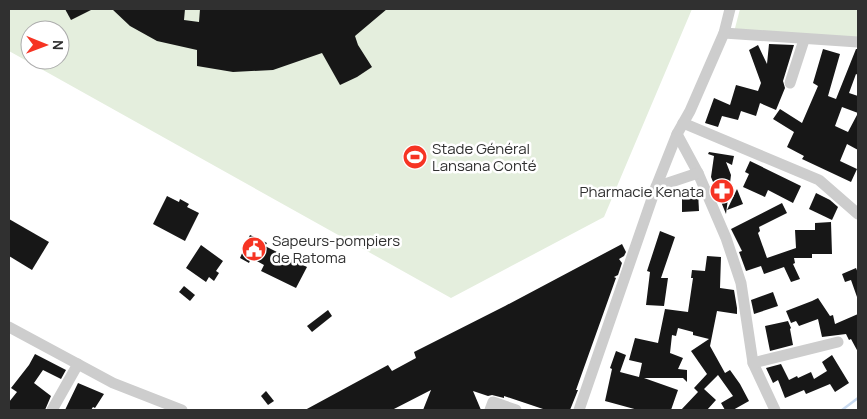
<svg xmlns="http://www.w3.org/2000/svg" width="867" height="419" font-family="Manrope,sans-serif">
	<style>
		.green { fill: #e4eedd; fill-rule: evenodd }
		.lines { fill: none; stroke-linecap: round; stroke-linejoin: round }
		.stream { stroke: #c8daf0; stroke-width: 2.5 }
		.building { fill: #171717; fill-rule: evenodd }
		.minor { stroke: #cdcdcd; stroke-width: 11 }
		.labels { text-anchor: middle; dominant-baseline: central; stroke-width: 5; stroke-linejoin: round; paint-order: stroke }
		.poi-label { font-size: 15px; fill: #303030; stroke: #fff; text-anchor: start }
	</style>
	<rect width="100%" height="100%" fill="#fff"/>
	<g class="green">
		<path d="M9 9H692L604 217 451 298 9 51ZM30 30H60V60H30Z"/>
		<polygon points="740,9 858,9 858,39 734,32"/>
	</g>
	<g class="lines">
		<polyline class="stream" points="842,410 858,398"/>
	</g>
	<g class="building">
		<polygon points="65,9 93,9 71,20"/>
		<polygon points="112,9 185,9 184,20 199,22 200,9 387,9 355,36 358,45 372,67 357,77 340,85 322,53 273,70 233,72 197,66 197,50 157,41 130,26"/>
		<polygon points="769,44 794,45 783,81 785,88 776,110 760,103 756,116 741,111 738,120 722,116 718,127 705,123 714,98 730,105 736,85 758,91 761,83 749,50 758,45 767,64"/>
		<path d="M823 49 840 54 828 96 836 99 856 49H858V75L856 74 849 93 858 96V150L847 144 840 161 857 169 851 182 802 159 804 156 787 147 794 132 773 119 780 109 802 123 818 86 813 83ZM842 107 858 113 848 132 835 126Z"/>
		<polygon points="709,152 734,156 732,165 726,162 731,175 726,214 711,177 714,156 708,154"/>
		<polygon points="750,161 801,186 793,203 768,190 765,197 743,187 749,174 745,172"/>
		<polygon points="737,189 743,204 727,210"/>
		<polygon points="682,192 698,192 699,211 682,212"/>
		<polygon points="816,193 830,200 838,207 832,220 809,209"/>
		<polygon points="167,196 179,202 180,199 189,204 187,207 199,213 185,241 153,224"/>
		<polygon points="782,203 787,213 759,227 760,231 758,233 767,258 796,248 795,230 815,230 815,223 831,222 832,254 812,254 812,258 794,258 795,263 793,264 800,279 791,282 784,267 764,274 761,266 746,271 739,252 742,251 731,229"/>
		<polygon points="9,219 49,242 32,270 9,256"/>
		<polygon points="660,231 675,237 661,278 668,278 664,306 646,305 650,272 647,271"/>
		<polygon points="250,235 267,243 265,246 307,267 296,288 261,271 264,265 251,258 249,263 240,258"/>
		<polygon points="622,244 626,252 624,256 619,259 622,263 618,275 614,277 616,278 576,390 578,390 570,410 546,410 504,396 504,398 492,395 488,396 473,391 481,410 423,410 431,390 392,410 305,410 388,365 392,371 416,358 414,352 505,306"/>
		<polygon points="201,245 223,261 216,271 219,273 214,281 209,277 206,282 186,268"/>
		<polygon points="707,256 721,257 720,288 734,290 737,308 737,314 717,311 710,346 725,373 730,370 740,384 749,401 733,410 725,410 721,403 733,396 718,375 704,389 716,400 707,410 681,410 698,392 694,388 707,374 691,351 709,339 693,335 693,332 678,328 676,336 672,335 670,353 683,358 678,369 687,370 687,382 683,378 644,378 678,390 671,410 638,410 605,401 612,369 610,368 616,351 626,355 620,372 639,377 642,363 629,360 635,338 658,343 665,309 688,312 693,278 691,278 692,270 705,271"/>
		<polygon points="856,268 858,273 858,297 857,297 851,280 845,282 842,274"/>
		<polygon points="184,286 195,295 190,301 179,292"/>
		<polygon points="773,292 778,306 754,314 751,300"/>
		<polygon points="818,298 830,316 833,315 835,324 858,314 858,352 851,339 849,340 846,334 822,337 818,319 799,326 796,321 791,323 786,311 812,301"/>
		<polygon points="328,310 332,316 312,332 307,326"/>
		<polygon points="788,321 791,328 790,329 793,345 770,351 765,326"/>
		<polygon points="35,354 66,370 61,379 43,370 34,383 51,396 45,410 9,410 9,402 17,392 11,388 29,365"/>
		<polygon points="832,355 849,383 835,392 830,384 806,394 804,390 785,398 778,380 773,383 766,368 781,364 789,380 797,376 798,378 811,372 814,379 827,371 822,362"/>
		<polygon points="78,383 104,394 95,408 93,407 91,410 65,410"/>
		<polygon points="266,391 274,401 268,405 261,396"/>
	</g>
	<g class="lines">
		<g class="minor">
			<polyline points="724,33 858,42"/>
			<polyline points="790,83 804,40"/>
			<polyline points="683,123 819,180 858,214"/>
			<polyline points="677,134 698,173 726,238 741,283 753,363 775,410"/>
			<polyline points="656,187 698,173"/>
			<polyline points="9,327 113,383 182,410"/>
			<polyline points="753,363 838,342"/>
			<polyline points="52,410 78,364"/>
			<polyline points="490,410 493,402 516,410"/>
			<polyline points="579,410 656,187 677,134 690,111 724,33 730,9"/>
		</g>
	</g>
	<defs>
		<symbol id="stadium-disc" viewBox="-11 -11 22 22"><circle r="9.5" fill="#f63423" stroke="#fff"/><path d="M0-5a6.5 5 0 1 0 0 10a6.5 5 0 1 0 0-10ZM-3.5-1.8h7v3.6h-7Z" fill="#fff"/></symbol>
		<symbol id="pharmacy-disc" viewBox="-11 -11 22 22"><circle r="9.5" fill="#f63423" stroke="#fff"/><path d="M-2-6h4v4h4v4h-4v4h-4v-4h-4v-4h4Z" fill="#fff"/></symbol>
		<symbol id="civic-disc" viewBox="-11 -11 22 22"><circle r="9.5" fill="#f63423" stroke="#fff"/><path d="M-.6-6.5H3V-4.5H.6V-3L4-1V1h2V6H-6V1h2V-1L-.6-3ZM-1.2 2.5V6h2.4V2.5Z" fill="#fff"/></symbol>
	</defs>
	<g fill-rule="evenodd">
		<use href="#stadium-disc" x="401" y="143" width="28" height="28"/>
		<use href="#pharmacy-disc" x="708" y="177" width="28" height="28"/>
		<use href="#civic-disc" x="240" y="235" width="28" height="28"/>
	</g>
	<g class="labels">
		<g class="poi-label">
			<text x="432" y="148">Stade Général<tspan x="432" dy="17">Lansana Conté</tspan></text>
			<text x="704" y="191" text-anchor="end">Pharmacie Kenata</text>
			<text x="272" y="240">Sapeurs-pompiers<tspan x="272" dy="17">de Ratoma</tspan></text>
		</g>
	</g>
	<rect width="867" height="419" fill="none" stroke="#303030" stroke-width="20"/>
	<g transform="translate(45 45) rotate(91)"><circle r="24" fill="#ffffff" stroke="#acacac"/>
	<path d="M0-4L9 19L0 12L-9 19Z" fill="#f63423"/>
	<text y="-8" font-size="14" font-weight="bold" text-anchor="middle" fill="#303030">N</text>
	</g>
</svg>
